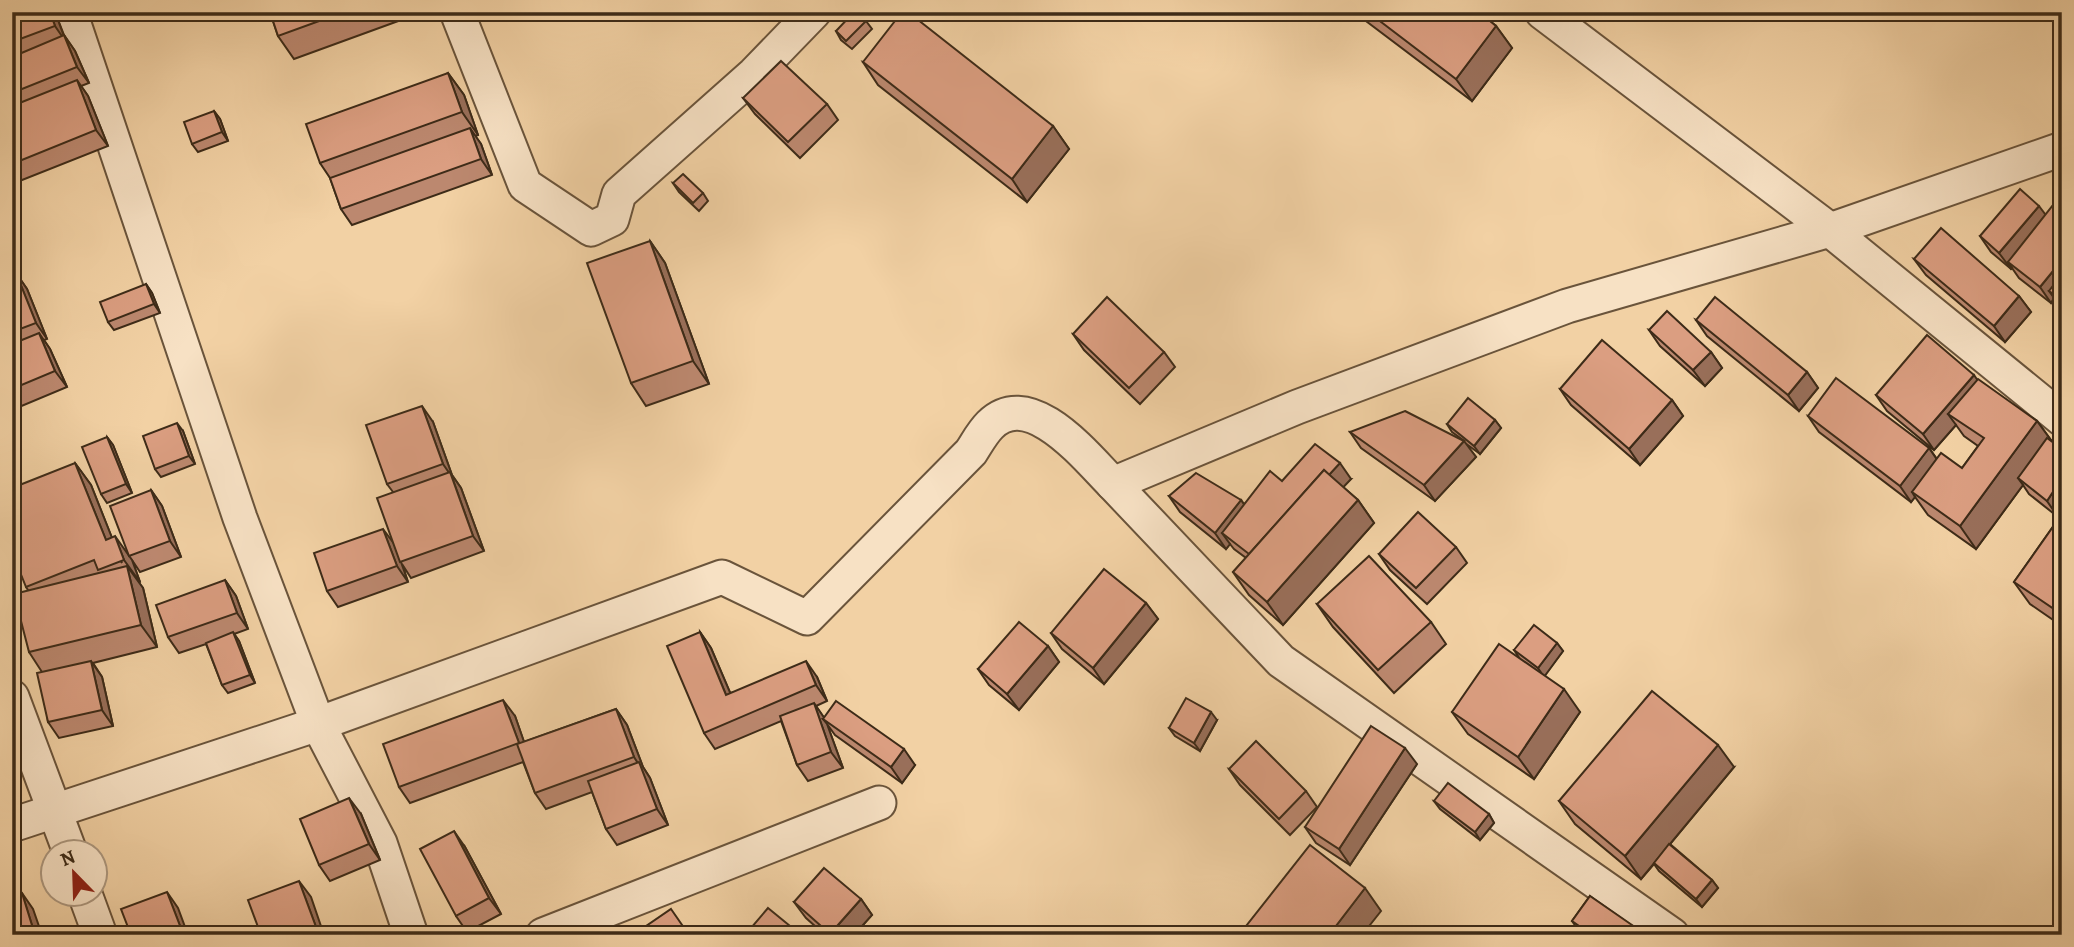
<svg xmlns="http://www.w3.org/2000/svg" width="2074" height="947" font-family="Alegreya,serif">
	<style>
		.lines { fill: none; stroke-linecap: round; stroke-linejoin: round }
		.street-casing { stroke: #6a543b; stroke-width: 37 }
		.street { stroke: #f7e1c4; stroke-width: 33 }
		.wall { fill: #bc886f; stroke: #3d2b18; stroke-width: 2 }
		.shaded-wall { fill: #996f5a; stroke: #3d2b18; stroke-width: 2 }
		.building { fill: #db9e81; stroke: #3d2b18; stroke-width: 2 }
	</style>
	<rect width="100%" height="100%" fill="#f2d1a4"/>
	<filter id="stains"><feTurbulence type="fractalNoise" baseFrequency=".00286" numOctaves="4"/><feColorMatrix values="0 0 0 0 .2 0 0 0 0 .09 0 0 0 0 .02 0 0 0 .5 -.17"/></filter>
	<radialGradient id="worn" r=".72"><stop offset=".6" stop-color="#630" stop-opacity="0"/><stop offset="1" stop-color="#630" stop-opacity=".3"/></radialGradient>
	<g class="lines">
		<defs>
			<g id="street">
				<polyline points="70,12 240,518 318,724 380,843 411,935"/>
				<polyline points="457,12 525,185 591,229 612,219 619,194 754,74 814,12"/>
				<polyline points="1542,12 1830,230 2062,419"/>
				<polyline points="1113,484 1281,661 1672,935"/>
				<polyline points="12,697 70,852"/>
				<path d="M12 825 318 724 722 577 807 618 971 452C977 443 982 433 990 425 1030 385 1087 458 1113 484L1297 407 1567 306 1830 230 2062 149"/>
				<polyline points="85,894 100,935"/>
				<polyline points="543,935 879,803"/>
			</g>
		</defs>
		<use href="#street" class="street-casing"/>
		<use href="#street" class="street"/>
	</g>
	<g class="wall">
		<polygon points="12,12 55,12 64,35 75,51 89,83 81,86 88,96 108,146 12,184"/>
		<polygon points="270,12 423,12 294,59 278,36"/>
		<polygon points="1354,12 1479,12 1496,26 1512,48 1472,101"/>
		<polygon points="866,21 872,29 852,49 841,40 836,31"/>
		<polygon points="863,62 1053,126 1069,149 1027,202 878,85"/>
		<polygon points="448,73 464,95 478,135 475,136 481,144 492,175 352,225 341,209 330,178 320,163"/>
		<polygon points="743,98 827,104 838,120 800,158 755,114"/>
		<polygon points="214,111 220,119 228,141 198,152 192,144"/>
		<polygon points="673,183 703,193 708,201 699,211 679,192"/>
		<polygon points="2062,204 2062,308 2054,298 2051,303 2019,278 2012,268 2011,269 1991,252 1980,236 2046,215"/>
		<polygon points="650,241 665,263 709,384 646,406 631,383"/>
		<polygon points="1914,259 2019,296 2031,312 2005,342 1926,275"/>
		<polygon points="16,273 27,289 47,339 44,340 50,349 67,387 12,410 12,274"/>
		<polygon points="146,284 152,293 160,313 114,330 108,322"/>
		<polygon points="1696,320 1807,372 1818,388 1799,411 1707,336"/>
		<polygon points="1649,330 1711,352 1722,368 1705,386 1660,346"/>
		<polygon points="1073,334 1164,352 1175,367 1140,404 1084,350"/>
		<polygon points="1977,380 2037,421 2051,440 2058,517 2029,494 2023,485 1976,549 1928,515 1915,497 1911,502 1819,432 1808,416 1929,448 1937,459 1962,468 1978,446 1964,436 1956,425 1934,450 1887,411 1876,395"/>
		<polygon points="1560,389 1672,400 1683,416 1640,465 1571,405"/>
		<polygon points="1495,420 1501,428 1480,454 1465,443 1476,457 1435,501 1361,448 1350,432 1463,440 1452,432 1447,424"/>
		<polygon points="433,422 452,475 461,488 484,551 411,578 402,564 408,582 338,607 327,591 393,543 393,492 387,484"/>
		<polygon points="183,431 195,464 161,477 155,469"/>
		<polygon points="107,437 113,445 132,493 107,503 101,494"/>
		<polygon points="75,463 91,485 112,538 129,555 151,490 162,506 181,557 140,572 132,560 140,582 139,583 143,588 157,647 93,663 102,677 113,726 59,738 48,722 42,672 29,652 28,590 26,587"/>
		<polygon points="1351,479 1343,487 1358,500 1374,523 1283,625 1249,595 1233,572 1246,558 1234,549 1230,544 1226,549 1180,512 1169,496 1241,500 1244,504 1282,481"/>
		<polygon points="2062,514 2062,626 2030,604 2014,582"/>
		<polygon points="1456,547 1467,563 1427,604 1390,570 1379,554"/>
		<polygon points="225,580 236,596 248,629 234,634 239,641 255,683 228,693 222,685 206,644 179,653 168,637"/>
		<polygon points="1146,603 1158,619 1104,684 1062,649 1051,633"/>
		<polygon points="1317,604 1431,622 1446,644 1394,693 1333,627"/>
		<polygon points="700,632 711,648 730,693 817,677 827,701 816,706 824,718 915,765 902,783 835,735 827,724 843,768 808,781 797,765 781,721 715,749 704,733"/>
		<polygon points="1557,643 1563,651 1544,676 1580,712 1534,779 1468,734 1452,712 1520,659 1514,650"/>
		<polygon points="1048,646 1059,662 1019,710 989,685 978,669"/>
		<polygon points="616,709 627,725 643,767 650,778 668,825 617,845 606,829 592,792 546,809 535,793 523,762 410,803 399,787 515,716 524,742"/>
		<polygon points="1217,720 1200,751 1175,736 1169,728"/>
		<polygon points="1417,764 1350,865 1316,843 1305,827"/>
		<polygon points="1734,767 1670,844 1712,880 1718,888 1702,907 1659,871 1654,864 1641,879 1575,824 1559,801"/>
		<polygon points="1229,769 1306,791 1317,807 1290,835 1240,785"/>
		<polygon points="1434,801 1489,814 1494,823 1480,840 1440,809"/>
		<polygon points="361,814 380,860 330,881 319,865"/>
		<polygon points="465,847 501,914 467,932 456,916"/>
		<polygon points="1590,896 1645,935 1582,935 1572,921"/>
		<polygon points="861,899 872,915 854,935 825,935 806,918 794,902"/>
	</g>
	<g class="shaded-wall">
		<polygon points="50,12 55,12 66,42 55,26"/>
		<polygon points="1496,26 1512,48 1472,101 1456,79"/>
		<polygon points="64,35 75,51 89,83 77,67"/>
		<polygon points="448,73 464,95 478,135 462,112"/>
		<polygon points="77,80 88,96 108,146 96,130"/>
		<polygon points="214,111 220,119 228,141 222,132"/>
		<polygon points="1053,126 1069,149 1027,202 1012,179"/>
		<polygon points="470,128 481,144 492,175 481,159"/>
		<polygon points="2039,206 2051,222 2008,262 2012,268 2011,269 1999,253"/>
		<polygon points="650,241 665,263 709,384 693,361"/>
		<polygon points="2062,260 2062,289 2049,291 2054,298 2051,303 2040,287"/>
		<polygon points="16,273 27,289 47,339 36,323"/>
		<polygon points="146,284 152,293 160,313 154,304"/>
		<polygon points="2019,296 2031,312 2005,342 1994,326"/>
		<polygon points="39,333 50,349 67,387 55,371"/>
		<polygon points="1711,352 1722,368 1705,386 1693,370"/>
		<polygon points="1807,372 1818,388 1799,411 1788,395"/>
		<polygon points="1974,375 1985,391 1948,414 1956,425 1934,450 1923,434"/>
		<polygon points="1672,400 1683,416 1640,465 1629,449"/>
		<polygon points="422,406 433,422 452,475 461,488 484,551 473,536 452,477 443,464"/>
		<polygon points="1495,420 1501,428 1480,454 1474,446"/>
		<polygon points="2037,421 2053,443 2018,478 2023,485 1976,549 1960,526"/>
		<polygon points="177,423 183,431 195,464 189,456"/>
		<polygon points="107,437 113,445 132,493 126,484"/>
		<polygon points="1464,441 1476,457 1435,501 1424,485"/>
		<polygon points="1929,448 1940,464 1912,492 1915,497 1911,502 1900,486"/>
		<polygon points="75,463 91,485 122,563 106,540"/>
		<polygon points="1340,463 1351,479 1264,572 1252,556"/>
		<polygon points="2062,478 2062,511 2058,517 2047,501"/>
		<polygon points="151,490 162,506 181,557 170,541"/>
		<polygon points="1241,500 1252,516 1222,533 1230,544 1226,549 1215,533"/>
		<polygon points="1358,500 1374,523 1283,625 1267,602"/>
		<polygon points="383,529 395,545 408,582 397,566"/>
		<polygon points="115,536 132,560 140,582 124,560"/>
		<polygon points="127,566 143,588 157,647 141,625"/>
		<polygon points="225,580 236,596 248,629 237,613"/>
		<polygon points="2062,597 2062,620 2054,609"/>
		<polygon points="1146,603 1158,619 1104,684 1093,668"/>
		<polygon points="233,632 239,641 255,683 250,675"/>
		<polygon points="700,632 711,648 738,711 726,695"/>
		<polygon points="1557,643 1563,651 1544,677 1538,668"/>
		<polygon points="1048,646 1059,662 1019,710 1007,694"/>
		<polygon points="91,661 102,677 113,726 102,710"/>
		<polygon points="806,661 817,677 827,701 816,685"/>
		<polygon points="1564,689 1580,712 1534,779 1518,757"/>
		<polygon points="503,700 515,716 530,759 519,743"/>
		<polygon points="814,703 825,719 823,719 827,724 843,768 831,752"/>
		<polygon points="616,709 627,725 643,767 650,778 668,825 657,809 641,768 634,757"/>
		<polygon points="1211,712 1217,720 1200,751 1194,743"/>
		<polygon points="1718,745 1734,767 1641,879 1625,856"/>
		<polygon points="1405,748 1417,764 1350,865 1339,849"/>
		<polygon points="904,749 915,765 902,783 891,767"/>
		<polygon points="349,798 361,814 380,860 369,844"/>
		<polygon points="1489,814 1494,823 1480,840 1475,832"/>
		<polygon points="454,831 465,847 501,914 489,898"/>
		<polygon points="1712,880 1718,888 1702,907 1696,899"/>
		<polygon points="299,881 311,897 324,935 319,935"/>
		<polygon points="1365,888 1381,911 1362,935 1329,935"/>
		<polygon points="167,892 178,908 188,935 184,935 182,931"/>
		<polygon points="22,893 33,909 42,935 35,935"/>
		<polygon points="861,899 872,915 854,935 831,935 830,934"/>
	</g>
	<g class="building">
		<polygon points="12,12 50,12 55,26 12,42"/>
		<polygon points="270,12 344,12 278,36"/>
		<polygon points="854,12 857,12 866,21 846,41 836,31"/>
		<polygon points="902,12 908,12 1053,126 1012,179 863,62"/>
		<polygon points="1368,12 1479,12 1496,26 1456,79"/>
		<polygon points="64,35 77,67 12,93 12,57"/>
		<polygon points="781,61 827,104 788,142 743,98"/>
		<polygon points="448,73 462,112 320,163 306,124"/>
		<polygon points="77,80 96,130 12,164 12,106"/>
		<polygon points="214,111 222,132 192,144 184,122"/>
		<polygon points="470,128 481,159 341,209 330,178"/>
		<polygon points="683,174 703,193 693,203 673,183"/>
		<polygon points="2020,189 2039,206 1999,253 1980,236"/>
		<polygon points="2057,200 2062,204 2062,260 2040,287 2008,262"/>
		<polygon points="1941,228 2019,296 1994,326 1914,259"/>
		<polygon points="650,241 693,361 631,383 587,263"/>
		<polygon points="16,273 36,323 12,332 12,274"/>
		<polygon points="2062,274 2062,300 2049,291"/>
		<polygon points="146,284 154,304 108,322 100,302"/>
		<polygon points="1107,297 1164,352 1129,388 1073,334"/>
		<polygon points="1715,297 1807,372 1788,395 1696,320"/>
		<polygon points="1667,311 1711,352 1693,370 1649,330"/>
		<polygon points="39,333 55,371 12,389 12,344"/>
		<polygon points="1927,335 1974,375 1923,434 1876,395"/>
		<polygon points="1602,340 1672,400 1629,449 1560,389"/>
		<polygon points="1836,378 1929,448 1900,486 1808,416"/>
		<polygon points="1978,379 2037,421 1960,526 1912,492 1941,453 1962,468 1984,438 1948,414"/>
		<polygon points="1468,398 1495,420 1474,446 1447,424"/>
		<polygon points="422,406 443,464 387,484 366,425"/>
		<polygon points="1405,411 1464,441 1424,485 1350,432"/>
		<polygon points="177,423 189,456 155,469 143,436"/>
		<polygon points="107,437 126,484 101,494 82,447"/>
		<polygon points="2047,438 2062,449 2062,478 2047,501 2018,478"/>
		<polygon points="1315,444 1340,463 1329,475 1324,470 1249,554 1222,533 1270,471 1282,481"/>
		<polygon points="75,463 106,540 115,536 124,560 98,570 94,560 26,587 12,552 12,488"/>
		<polygon points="1324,470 1358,500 1267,602 1233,572"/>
		<polygon points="450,472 473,536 400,562 377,498"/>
		<polygon points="1196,473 1241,500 1215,533 1169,496"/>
		<polygon points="151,490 170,541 129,556 110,506"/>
		<polygon points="1418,512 1456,547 1416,588 1379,554"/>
		<polygon points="2062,514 2062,597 2054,609 2014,582"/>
		<polygon points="383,529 397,566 327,591 314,553"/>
		<polygon points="1369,556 1431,622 1378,670 1317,604"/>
		<polygon points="127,566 141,625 29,652 14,594"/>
		<polygon points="1104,569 1146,603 1093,668 1051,633"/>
		<polygon points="225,580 237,613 168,637 156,605"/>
		<polygon points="1019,622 1048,646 1007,694 978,669"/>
		<polygon points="1534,625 1557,643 1538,668 1514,650"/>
		<polygon points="233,632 250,675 222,685 206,643"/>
		<polygon points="700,632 726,695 806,661 816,685 704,733 667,646"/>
		<polygon points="1499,644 1564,689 1518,757 1452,712"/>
		<polygon points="91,661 102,710 48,722 37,673"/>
		<polygon points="1652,691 1718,745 1625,856 1559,801"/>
		<polygon points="1186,698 1211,712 1194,743 1169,728"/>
		<polygon points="503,700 519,743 399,787 383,744"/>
		<polygon points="836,701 904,749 891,767 823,719"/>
		<polygon points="814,703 831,752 797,765 780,716"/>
		<polygon points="616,709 634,757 535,793 517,744"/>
		<polygon points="1371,726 1405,748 1339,849 1305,827"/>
		<polygon points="1256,741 1306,791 1279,819 1229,769"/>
		<polygon points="639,762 657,809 606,829 588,781"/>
		<polygon points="1448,783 1489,814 1475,832 1434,801"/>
		<polygon points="349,798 369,844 319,865 300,819"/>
		<polygon points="454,831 489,898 456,916 420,849"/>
		<polygon points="1669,844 1712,880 1696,899 1654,863"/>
		<polygon points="1310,845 1365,888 1329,935 1239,935"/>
		<polygon points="824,868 861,899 830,934 794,902"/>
		<polygon points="299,881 319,935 261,935 248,900"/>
		<polygon points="167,892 182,931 173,935 131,935 121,909"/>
		<polygon points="22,893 35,935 12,935 12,896"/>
		<polygon points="1590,896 1645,934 1592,935 1572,921"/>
		<polygon points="768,908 801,935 745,935"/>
		<polygon points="671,909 689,935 633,935"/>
	</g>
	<rect width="2074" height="947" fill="none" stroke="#f2d1a4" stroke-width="42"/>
	<rect x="14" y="14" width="2046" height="919" fill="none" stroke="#3d2b18" stroke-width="3.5"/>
	<rect x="21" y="21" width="2032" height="905" fill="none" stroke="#3d2b18" stroke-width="2"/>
	<g transform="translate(74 873) rotate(337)"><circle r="33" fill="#f7e1c4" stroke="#ad987f" stroke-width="2"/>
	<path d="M0-5L12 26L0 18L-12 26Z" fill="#8f2418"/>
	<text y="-10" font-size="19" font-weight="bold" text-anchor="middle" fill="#3d2b18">N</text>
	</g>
	<rect width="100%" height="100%" filter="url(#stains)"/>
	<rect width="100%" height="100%" fill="url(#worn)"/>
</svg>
